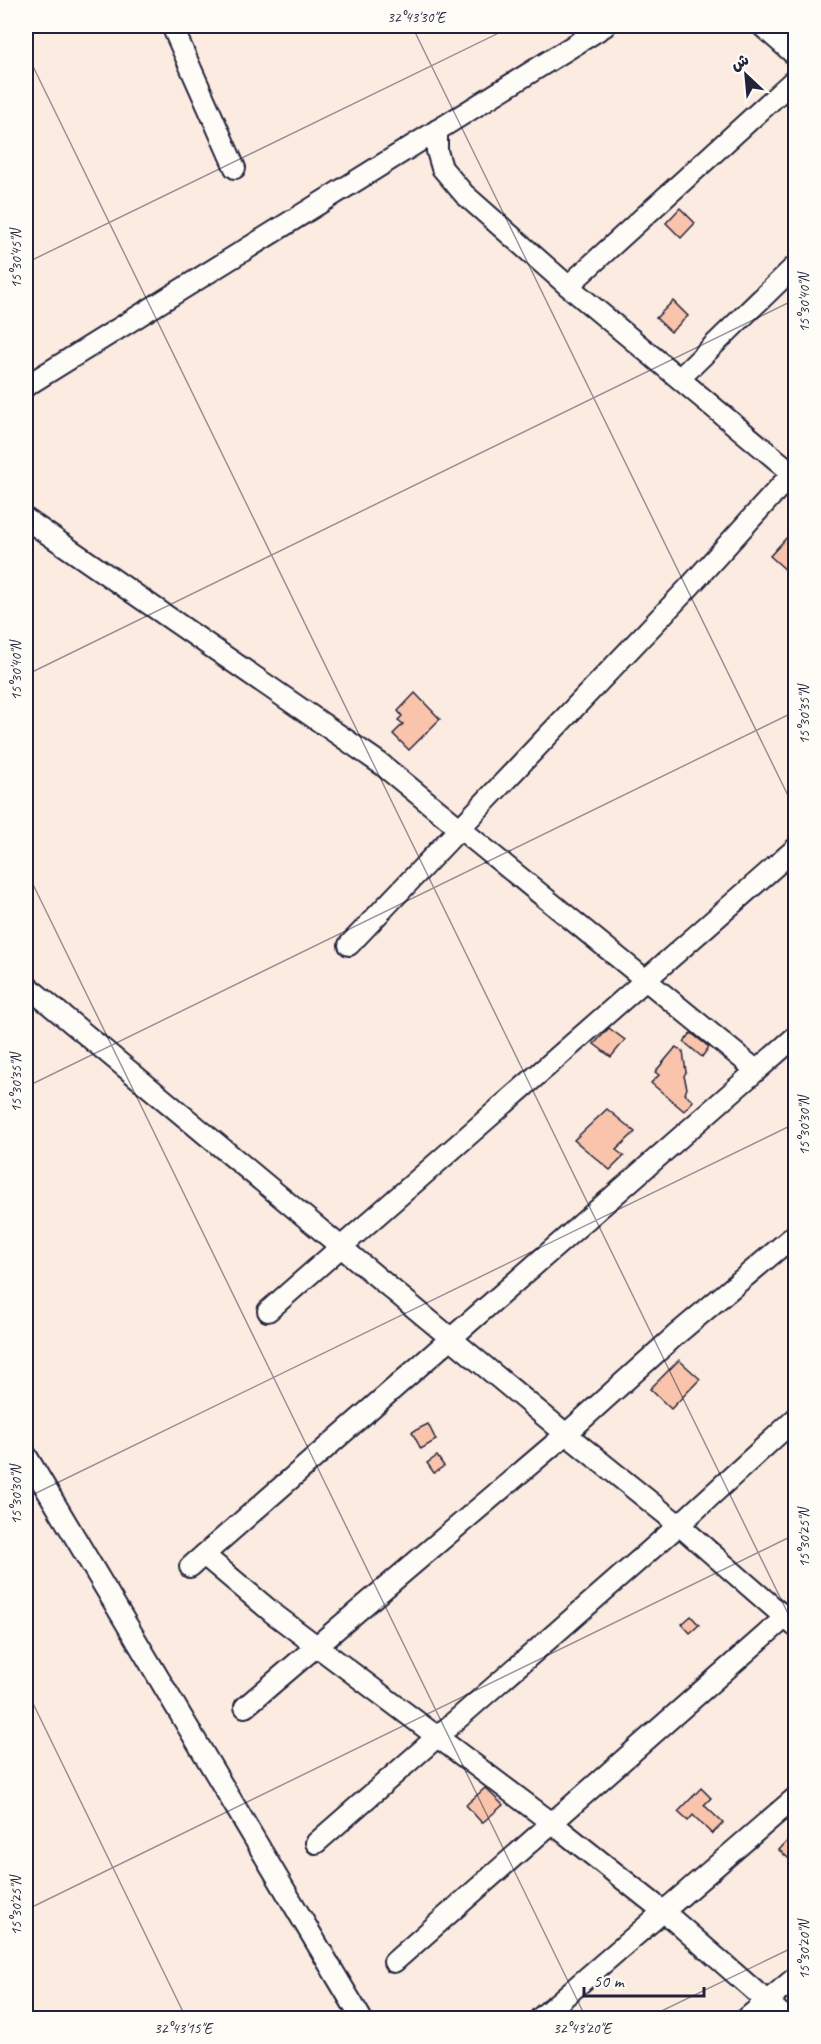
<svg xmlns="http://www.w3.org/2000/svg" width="821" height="2044" font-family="Caveat,'Playpen Sans Arabic',sans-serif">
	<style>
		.building { fill: #fac4ac; stroke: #22223b; stroke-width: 1.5 }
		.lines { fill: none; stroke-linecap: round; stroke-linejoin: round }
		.minor-casing { stroke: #22223b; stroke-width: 24 }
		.minor { stroke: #fdfcf7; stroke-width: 20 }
		.ticks { fill: none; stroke: #22223b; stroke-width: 1.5; stroke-opacity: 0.45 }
		.neatline { fill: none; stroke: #22223b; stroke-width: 2 }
		.ticks-label { font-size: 15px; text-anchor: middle; fill: #22223b }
	</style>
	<rect width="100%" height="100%" fill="#fcebe0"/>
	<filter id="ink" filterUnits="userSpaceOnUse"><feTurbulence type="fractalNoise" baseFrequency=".0167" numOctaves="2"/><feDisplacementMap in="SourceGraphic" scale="12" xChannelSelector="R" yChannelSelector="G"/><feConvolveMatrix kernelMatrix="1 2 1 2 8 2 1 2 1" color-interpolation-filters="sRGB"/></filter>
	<g filter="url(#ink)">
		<g class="building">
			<polygon points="680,208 695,223 681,238 666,223"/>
			<polygon points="673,301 688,316 671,332 656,318"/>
			<polygon points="788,536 795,543 795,578 770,556"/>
			<polygon points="415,693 440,719 409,750 393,734 403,724 398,720 402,716 398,711"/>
			<polygon points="609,1028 625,1040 611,1057 594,1044"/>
			<polygon points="691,1033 709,1047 702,1057 684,1042"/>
			<polygon points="676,1047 683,1052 686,1072 684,1076 687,1088 685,1094 693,1101 684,1111 651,1083 659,1075 655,1072"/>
			<polygon points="607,1109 635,1132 616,1150 624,1156 610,1170 574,1140"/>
			<polygon points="679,1360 700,1379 671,1409 650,1389"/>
			<polygon points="428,1424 436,1440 421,1449 412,1432"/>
			<polygon points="437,1456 444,1466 434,1473 427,1463"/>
			<polygon points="691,1616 699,1625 690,1633 682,1624"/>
			<polygon points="485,1788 503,1805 482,1823 466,1805"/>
			<polygon points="701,1788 711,1798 704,1805 723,1823 712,1834 693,1815 688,1821 678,1812"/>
			<polygon points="789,1839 795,1845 795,1864 779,1850"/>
		</g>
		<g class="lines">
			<defs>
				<g id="minor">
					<polyline points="172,26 235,168"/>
					<polyline points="762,26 796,56"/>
					<polyline points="437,130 437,151 442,168 464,194 568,286 796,476"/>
					<polyline points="568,286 796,78"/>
					<polyline points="680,378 796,265"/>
					<polyline points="26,386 605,26"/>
					<polyline points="26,519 381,764 756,1070"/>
					<polyline points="349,945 691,585 796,469"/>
					<polyline points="26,985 566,1434 679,1525 796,1627"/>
					<polyline points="268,1311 796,848"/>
					<polyline points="26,1455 361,2018"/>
					<polyline points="204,1555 274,1614 552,1823 663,1911 786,2018"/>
					<polyline points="190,1567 796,1036"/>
					<polyline points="245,1707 566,1434 677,1334 796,1234"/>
					<polyline points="316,1843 679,1525 796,1418"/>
					<polyline points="394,1962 796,1608"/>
					<polyline points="540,2018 796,1797"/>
					<polyline points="747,2018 796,1977"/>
				</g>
			</defs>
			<use href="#minor" class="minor-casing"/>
			<use href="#minor" class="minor"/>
		</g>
	</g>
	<path class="ticks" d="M412 26 796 812M26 52 796 1630M26 263 513 26M26 675 796 299M26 870 586 2018M26 1087 796 711M26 1498 796 1123M26 1689 186 2018M26 1910 796 1534M647 2018 796 1946"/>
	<rect width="821" height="2044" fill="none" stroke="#fdfcf7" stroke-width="66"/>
	<g transform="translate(746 75) rotate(334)" stroke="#fdfcf7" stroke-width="4.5" paint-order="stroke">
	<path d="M0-4.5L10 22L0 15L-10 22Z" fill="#22223b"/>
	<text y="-9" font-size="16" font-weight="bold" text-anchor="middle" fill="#22223b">ش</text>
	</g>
	<path d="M584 1987v9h120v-9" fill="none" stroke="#22223b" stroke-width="3"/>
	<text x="593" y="1987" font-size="18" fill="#22223b" stroke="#fdfcf7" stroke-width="4.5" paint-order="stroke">50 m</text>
	<rect x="33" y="33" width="755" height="1978" class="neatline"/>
	<g class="ticks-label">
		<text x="416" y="22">32°43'30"E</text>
		<text transform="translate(16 259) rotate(-90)" y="5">15°30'45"N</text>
		<text transform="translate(804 303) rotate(-90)" y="5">15°30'40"N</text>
		<text transform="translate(16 671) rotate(-90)" y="5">15°30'40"N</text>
		<text transform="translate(804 715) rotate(-90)" y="5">15°30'35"N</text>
		<text transform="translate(16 1083) rotate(-90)" y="5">15°30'35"N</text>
		<text transform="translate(804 1126) rotate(-90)" y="5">15°30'30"N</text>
		<text transform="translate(16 1495) rotate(-90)" y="5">15°30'30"N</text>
		<text transform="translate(804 1538) rotate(-90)" y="5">15°30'25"N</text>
		<text transform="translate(16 1906) rotate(-90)" y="5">15°30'25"N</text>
		<text transform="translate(804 1950) rotate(-90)" y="5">15°30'20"N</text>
		<text x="183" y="2033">32°43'15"E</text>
		<text x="582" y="2033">32°43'20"E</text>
	</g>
</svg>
